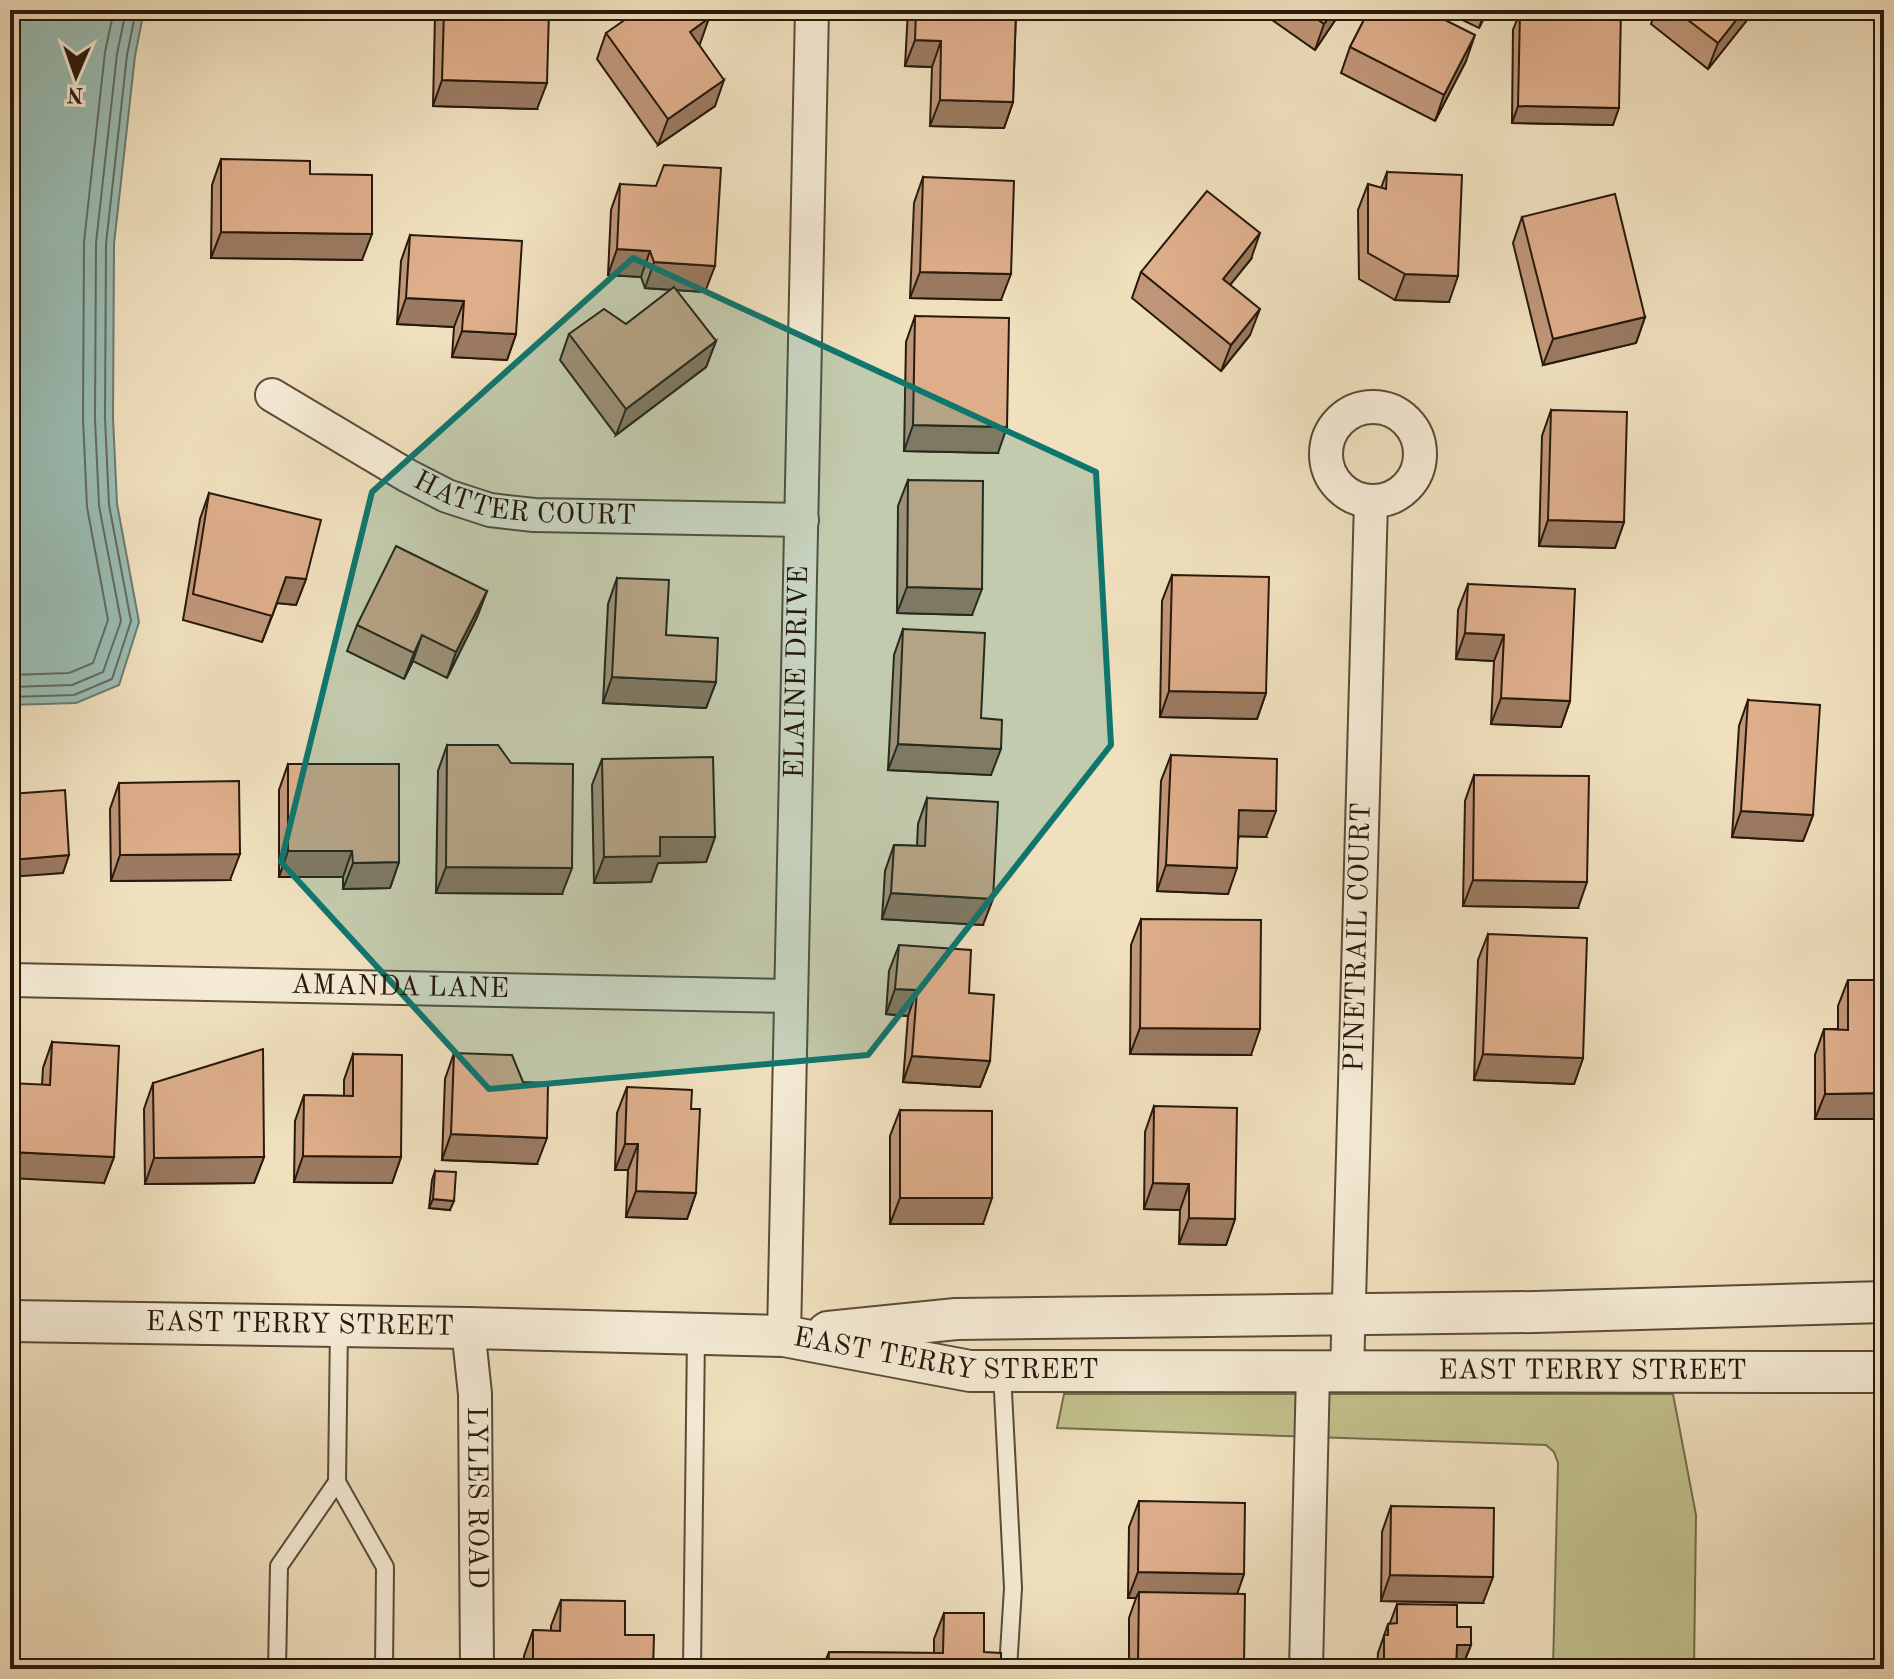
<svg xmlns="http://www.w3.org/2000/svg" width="1894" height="1679" font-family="'Old Standard TT',serif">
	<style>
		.green { fill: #c1c08c; stroke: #746c4c; stroke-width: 2 }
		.water { fill: #9abdb4; stroke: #6c7b71; stroke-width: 2 }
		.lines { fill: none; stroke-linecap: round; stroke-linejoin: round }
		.shore { stroke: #616b60; stroke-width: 2 }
		.service-casing { stroke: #5a4b38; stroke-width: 20 }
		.minor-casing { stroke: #5a4b38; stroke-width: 36 }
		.tertiary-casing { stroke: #5a4b38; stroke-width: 44 }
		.service { stroke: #f5ebd5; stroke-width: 16 }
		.minor { stroke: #f5ebd5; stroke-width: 32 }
		.tertiary { stroke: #f5ebd5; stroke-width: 40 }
		.wall { fill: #bf9678; stroke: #28190c; stroke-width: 2 }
		.shaded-wall { fill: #9b7a61; stroke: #28190c; stroke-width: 2 }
		.building { fill: #deae8b; stroke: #28190c; stroke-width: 2 }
		.marked { fill: #0f766e; fill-opacity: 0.2; stroke: #0f766e; stroke-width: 6; stroke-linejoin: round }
		.labels { text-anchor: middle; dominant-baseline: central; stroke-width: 7; stroke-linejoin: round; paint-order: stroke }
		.street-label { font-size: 28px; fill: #28190c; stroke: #f5ebd5 }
	</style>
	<rect width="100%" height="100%" fill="#f0e0be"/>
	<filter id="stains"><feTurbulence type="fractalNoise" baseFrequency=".0025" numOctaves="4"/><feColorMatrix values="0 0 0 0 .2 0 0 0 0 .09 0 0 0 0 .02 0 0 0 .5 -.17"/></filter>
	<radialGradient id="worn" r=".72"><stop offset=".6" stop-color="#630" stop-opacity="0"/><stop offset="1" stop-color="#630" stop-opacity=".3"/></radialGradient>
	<polygon class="green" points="1064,1394 1673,1394 1696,1515 1694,1669 1553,1669 1558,1463 1554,1452 1546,1445 1057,1428"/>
	<polygon class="water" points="10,10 144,10 135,56 114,244 113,418 117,504 139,622 119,685 76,703 10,705"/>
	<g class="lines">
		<g class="shore">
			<polyline points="10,675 69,673 93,663 108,620 87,507 83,419 84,242 105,52 114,10"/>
			<polyline points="10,687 72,685 103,672 121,621 99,506 95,419 96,243 117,54 126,10"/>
			<polyline points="10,697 74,695 112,679 131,621 109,505 105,418 106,244 127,55 136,10"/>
		</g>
		<defs>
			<g id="service">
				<polyline points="339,1327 337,1482 385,1567 384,1669"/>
				<polyline points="1002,1372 1013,1588 1008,1669"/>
				<polyline points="277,1669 279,1566 337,1482"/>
				<polyline points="692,1669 696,1335"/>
			</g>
			<g id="minor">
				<path id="s1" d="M272 395 408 476 447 496 490 510 534 515 802 520"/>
				<circle cx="1373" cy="454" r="47"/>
				<path id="s2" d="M10 980 791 996"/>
				<path id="s3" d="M468 1328 475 1394 477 1669"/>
				<path id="s4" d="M784 1336 812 10"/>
				<path id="s5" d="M1347 1373 1371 501"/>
				<polyline points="1306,1669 1313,1372"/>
			</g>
			<g id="tertiary">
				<path id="s6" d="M10 1321 468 1328 784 1336 970 1371 1884 1372"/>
				<polyline points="828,1332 956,1319 1535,1312 1884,1302"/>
			</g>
		</defs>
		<use href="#service" class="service-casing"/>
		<use href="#minor" class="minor-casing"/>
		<use href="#tertiary" class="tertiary-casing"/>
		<use href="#service" class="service"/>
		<use href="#minor" class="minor"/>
		<use href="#tertiary" class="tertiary"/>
	</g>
	<g class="wall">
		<polygon points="437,10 444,10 537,109 433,106 435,15"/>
		<polygon points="908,10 1016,10 1013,102 1004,128 930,126 932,67 905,66"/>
		<polygon points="1258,10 1342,10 1315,50"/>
		<polygon points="1369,10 1488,10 1479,28 1450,14 1447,20 1466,61 1435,121 1341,73 1350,47"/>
		<polygon points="1566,10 1621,10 1613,125 1512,123 1513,30 1520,12 1565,13"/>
		<polygon points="1656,10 1755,10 1708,69 1651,24"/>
		<polygon points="709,18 699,45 715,106 658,145 597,59 606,33"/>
		<polygon points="221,159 310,174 362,260 211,258 212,185"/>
		<polygon points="1387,172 1449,302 1395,300 1359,279 1358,210 1368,184 1381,188"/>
		<polygon points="923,177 1001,300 910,298 914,203"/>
		<polygon points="620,184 705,292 676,290 716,341 706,367 616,435 560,360 569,334 626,324 671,290 645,288 641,277 608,275 611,210"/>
		<polygon points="1522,217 1645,317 1636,343 1543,365 1513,243"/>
		<polygon points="410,235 516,334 507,360 452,357 454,327 397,324 401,261"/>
		<polygon points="1251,259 1230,284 1250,335 1221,371 1132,298 1141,272"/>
		<polygon points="915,316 998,453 904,451 906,342"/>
		<polygon points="1551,410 1624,522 1615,548 1539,546 1542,436"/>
		<polygon points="908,480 972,615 897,613 898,506"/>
		<polygon points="209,493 306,579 296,605 277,603 262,642 183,620 200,519"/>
		<polygon points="1172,575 1266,693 1257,719 1160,717 1162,601"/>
		<polygon points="617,578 666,635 716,682 706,708 603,703 608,604"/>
		<polygon points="1468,584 1570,701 1561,727 1491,724 1494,661 1456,659 1458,610"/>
		<polygon points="487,591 477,617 447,678 413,661 404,679 347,651 357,625"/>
		<polygon points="903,629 981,718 991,775 888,770 894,655"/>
		<polygon points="1748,700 1813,815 1803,841 1732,837 1739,726"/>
		<polygon points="447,745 562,894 436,893 438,771"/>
		<polygon points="1171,755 1266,837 1239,836 1228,894 1157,891 1161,781"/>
		<polygon points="602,759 715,837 706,862 658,863 651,882 594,883 592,785"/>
		<polygon points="288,764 399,862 390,888 343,889 343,877 279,877 279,790"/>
		<polygon points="1474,775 1578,908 1463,906 1465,801"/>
		<polygon points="119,783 230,880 111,881 110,809"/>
		<polygon points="927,798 983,925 882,919 885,871 894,845 917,846 918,824"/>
		<polygon points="1141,919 1251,1055 1130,1054 1131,945"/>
		<polygon points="1488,934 1583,1058 1574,1084 1474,1080 1478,960"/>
		<polygon points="899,945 969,993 990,1061 980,1087 903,1082 908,1016 886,1014 889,971"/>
		<polygon points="1848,980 1884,980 1815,1119 1815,1055 1824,1029 1838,1029 1838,1006"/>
		<polygon points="52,1042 114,1157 104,1183 42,1085 43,1068"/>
		<polygon points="454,1053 537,1164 442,1160 445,1079"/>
		<polygon points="353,1054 401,1157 392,1183 294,1182 295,1121 304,1095 344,1096 344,1080"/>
		<polygon points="153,1083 264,1157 254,1183 145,1184 144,1109"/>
		<polygon points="627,1087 691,1109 696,1193 687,1219 626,1217 628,1170 615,1170 617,1113"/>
		<polygon points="1154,1106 1235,1219 1226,1245 1179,1244 1180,1210 1144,1209 1145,1132"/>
		<polygon points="900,1110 983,1224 890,1224 890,1136"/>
		<polygon points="435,1171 450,1210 429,1208 432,1180"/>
		<polygon points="1139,1501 1244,1574 1237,1594 1243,1669 1129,1669 1129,1618 1136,1598 1128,1598 1129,1527"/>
		<polygon points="1391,1506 1483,1603 1381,1601 1382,1532"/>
		<polygon points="561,1600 625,1635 653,1669 524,1669 524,1656 533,1630 551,1631 551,1626"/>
		<polygon points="1397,1604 1457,1627 1471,1645 1464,1662 1456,1662 1456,1669 1377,1669 1378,1653 1388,1624 1390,1623"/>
		<polygon points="944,1613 1001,1669 822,1669 829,1652 934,1653 934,1639"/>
	</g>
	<g class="shaded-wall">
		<polygon points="1334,10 1342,10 1315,50 1324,24"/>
		<polygon points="1448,10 1451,10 1434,45 1443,19"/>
		<polygon points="1485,10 1488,10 1479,28"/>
		<polygon points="1744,10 1755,10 1708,69 1718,43"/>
		<polygon points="709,18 700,44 681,58 690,32"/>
		<polygon points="1475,35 1466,61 1435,121 1444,95"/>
		<polygon points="915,40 941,41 932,67 905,66"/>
		<polygon points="442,80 547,83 537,109 433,106"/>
		<polygon points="724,80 715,106 658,145 668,119"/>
		<polygon points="940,100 1013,102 1004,128 930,126"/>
		<polygon points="1518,106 1619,108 1613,125 1512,123"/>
		<polygon points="221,232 372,234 362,260 211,258"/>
		<polygon points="1260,233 1251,259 1214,305 1223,279"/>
		<polygon points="617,249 650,251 641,277 608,275"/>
		<polygon points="654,262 715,266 705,292 645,288"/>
		<polygon points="920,272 1011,274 1001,300 910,298"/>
		<polygon points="1405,274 1458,276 1449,302 1395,300"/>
		<polygon points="406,298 464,301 454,327 397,324"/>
		<polygon points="1260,309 1250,335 1221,371 1231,345"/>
		<polygon points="1645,317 1636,343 1543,365 1553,339"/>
		<polygon points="462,331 516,334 507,360 452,357"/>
		<polygon points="716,341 706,367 616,435 626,409"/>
		<polygon points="913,425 1007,427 998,453 904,451"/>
		<polygon points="1548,520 1624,522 1615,548 1539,546"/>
		<polygon points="286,577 306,579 296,605 277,603 262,642"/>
		<polygon points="907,587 982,589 972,615 897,613"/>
		<polygon points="487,591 477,617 447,678 456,652"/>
		<polygon points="1465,633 1504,635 1494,661 1456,659"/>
		<polygon points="422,635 413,661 404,679 414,653"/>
		<polygon points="612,677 716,682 706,708 603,703"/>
		<polygon points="1169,691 1266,693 1257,719 1160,717"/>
		<polygon points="1501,698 1570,701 1561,727 1491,724"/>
		<polygon points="898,744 1001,749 991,775 888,770"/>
		<polygon points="1239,810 1276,811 1266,837 1230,836"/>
		<polygon points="1741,811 1813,815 1803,841 1732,837"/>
		<polygon points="660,837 715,837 706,862 658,863 651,882 594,883 604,857"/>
		<polygon points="288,851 352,851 343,877 279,877"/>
		<polygon points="240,854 230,880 111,881 120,855"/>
		<polygon points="69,855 63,873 10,877 10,860"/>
		<polygon points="399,862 390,888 343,889 353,863"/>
		<polygon points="1166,865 1237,868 1228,894 1157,891"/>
		<polygon points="446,867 572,868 562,894 436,893"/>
		<polygon points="1473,880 1587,882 1578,908 1463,906"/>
		<polygon points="891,893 993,899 983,925 882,919"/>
		<polygon points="895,989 917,990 908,1016 886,1014"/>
		<polygon points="1140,1028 1260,1029 1251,1055 1130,1054"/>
		<polygon points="1483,1054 1583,1058 1574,1084 1474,1080"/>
		<polygon points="912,1056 990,1061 980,1087 903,1082"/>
		<polygon points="1884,1093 1884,1119 1815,1119 1825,1094"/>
		<polygon points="451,1134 547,1138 537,1164 442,1160"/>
		<polygon points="625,1144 638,1144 628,1170 615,1170"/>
		<polygon points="10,1152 114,1157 104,1183 10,1178"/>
		<polygon points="303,1156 401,1157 392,1183 294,1182"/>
		<polygon points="264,1157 254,1183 145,1184 154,1158"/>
		<polygon points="1153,1183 1189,1184 1180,1210 1144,1209"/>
		<polygon points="636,1191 696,1193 687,1219 626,1217"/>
		<polygon points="900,1198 992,1198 983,1224 890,1224"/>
		<polygon points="433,1199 454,1201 450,1210 429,1208"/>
		<polygon points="1189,1218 1235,1219 1226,1245 1179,1244"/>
		<polygon points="1138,1572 1244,1574 1235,1600 1139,1592 1136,1598 1128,1598"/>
		<polygon points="1390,1575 1493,1577 1483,1603 1381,1601"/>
		<polygon points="1457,1645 1471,1645 1464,1662 1450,1662"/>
		<polygon points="1138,1663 1244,1665 1243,1669 1136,1669"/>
	</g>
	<g class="building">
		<polygon points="444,10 549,10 547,83 442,80"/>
		<polygon points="639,10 703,10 709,18 690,32 724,80 668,119 606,33"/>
		<polygon points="916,10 1016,10 1013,102 940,100 941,41 915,40"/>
		<polygon points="1305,10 1334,10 1324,24"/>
		<polygon points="1369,10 1448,10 1443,19 1475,35 1444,95 1350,47"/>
		<polygon points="1572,10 1621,10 1619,108 1518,106 1520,12 1571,14"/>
		<polygon points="1675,10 1744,10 1718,43"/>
		<polygon points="221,159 310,161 310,174 372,175 372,234 221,232"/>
		<polygon points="664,165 721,168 715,266 654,262 650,251 617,249 620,184 656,186"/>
		<polygon points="1387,172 1462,175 1458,276 1405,274 1368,253 1368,184 1386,189"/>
		<polygon points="923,177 1014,181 1011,274 920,272"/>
		<polygon points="1207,191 1260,233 1223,279 1260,309 1231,345 1141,272"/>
		<polygon points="1615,194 1645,317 1553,339 1522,217"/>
		<polygon points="410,235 522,241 516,334 462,331 464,301 406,298"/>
		<polygon points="674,287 716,341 626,409 569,334 604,309 626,324"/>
		<polygon points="915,316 1009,318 1007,427 913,425"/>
		<polygon points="1551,410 1627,412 1624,522 1548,520"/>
		<polygon points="908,480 983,481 982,589 907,587"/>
		<polygon points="209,493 321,520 306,579 286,577 272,616 193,594"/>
		<polygon points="396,546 487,591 456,652 422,635 414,653 357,625"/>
		<polygon points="1172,575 1269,577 1266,693 1169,691"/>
		<polygon points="617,578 669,580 666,635 718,638 716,682 612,677"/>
		<polygon points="1468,584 1575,589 1570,701 1501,698 1504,635 1465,633"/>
		<polygon points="903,629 985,633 981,718 1002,720 1001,749 898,744"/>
		<polygon points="1748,700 1820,705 1813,815 1741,811"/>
		<polygon points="447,745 498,745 511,763 573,764 572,868 446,867"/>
		<polygon points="1171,755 1277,759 1276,811 1239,810 1237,868 1166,865"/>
		<polygon points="713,757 715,837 660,837 660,856 604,857 602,759"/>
		<polygon points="288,764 399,764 399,862 353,863 352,851 288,851"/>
		<polygon points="1474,775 1589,776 1587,882 1473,880"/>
		<polygon points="239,781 240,854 120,855 119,783"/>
		<polygon points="65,790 69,855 10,860 10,794"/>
		<polygon points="927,798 998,802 993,899 891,893 894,845 925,846"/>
		<polygon points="1141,919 1261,920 1260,1029 1140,1028"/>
		<polygon points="1488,934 1587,938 1583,1058 1483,1054"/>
		<polygon points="899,945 971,950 969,993 994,995 990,1061 912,1056 917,990 895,989"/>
		<polygon points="1848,980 1884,980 1884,1093 1825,1094 1824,1029 1848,1030"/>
		<polygon points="52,1042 119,1046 114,1157 10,1152 10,1083 50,1085"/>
		<polygon points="263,1049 264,1157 154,1158 153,1083"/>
		<polygon points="454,1053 512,1055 523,1082 548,1083 547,1138 451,1134"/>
		<polygon points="353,1054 402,1055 401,1157 303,1156 304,1095 353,1096"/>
		<polygon points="627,1087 692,1090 691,1109 700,1109 696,1193 636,1191 638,1144 625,1144"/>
		<polygon points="1154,1106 1237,1108 1235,1219 1189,1218 1189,1184 1153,1183"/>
		<polygon points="900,1110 992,1111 992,1198 900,1198"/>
		<polygon points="435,1171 456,1172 454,1201 433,1199"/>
		<polygon points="1139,1501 1245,1503 1244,1574 1138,1572"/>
		<polygon points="1391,1506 1494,1508 1493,1577 1390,1575"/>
		<polygon points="1139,1592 1245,1594 1244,1665 1138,1663"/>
		<polygon points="561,1600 625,1601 625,1635 654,1635 653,1669 533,1668 533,1630 560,1631"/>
		<polygon points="1397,1604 1457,1605 1457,1627 1471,1627 1471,1645 1457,1645 1456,1669 1384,1669 1384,1635 1388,1635 1388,1624 1397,1623"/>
		<polygon points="944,1613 984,1613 984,1652 1001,1653 1001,1669 828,1669 829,1652 943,1653"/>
	</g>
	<path class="marked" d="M633 258 1096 472 1111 745 868 1055 489 1089 281 862 372 492Z"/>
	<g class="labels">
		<g class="street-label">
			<text stroke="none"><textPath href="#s1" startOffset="280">HATTER COURT</textPath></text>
			<text stroke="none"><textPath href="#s4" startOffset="664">ELAINE DRIVE</textPath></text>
			<text stroke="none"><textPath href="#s5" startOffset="436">PINETRAIL COURT</textPath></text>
			<text stroke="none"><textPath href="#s2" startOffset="390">AMANDA LANE</textPath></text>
			<text stroke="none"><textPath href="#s6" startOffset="290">EAST TERRY STREET</textPath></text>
			<text stroke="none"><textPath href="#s6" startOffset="938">EAST TERRY STREET</textPath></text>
			<text stroke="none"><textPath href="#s6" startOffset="1586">EAST TERRY STREET</textPath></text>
			<text stroke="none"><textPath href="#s3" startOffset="170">LYLES ROAD</textPath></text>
		</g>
	</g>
	<rect width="1894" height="1679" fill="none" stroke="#f0e0be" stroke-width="40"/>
	<rect x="12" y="12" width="1870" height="1655" fill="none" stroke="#28190c" stroke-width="4"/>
	<rect x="20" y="20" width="1854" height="1639" fill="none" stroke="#28190c" stroke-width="2"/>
	<g transform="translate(76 76) rotate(182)" stroke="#f5ebd5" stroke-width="6" paint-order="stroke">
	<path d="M0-6L14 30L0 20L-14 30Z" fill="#28190c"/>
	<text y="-12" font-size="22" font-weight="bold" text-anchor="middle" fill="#28190c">N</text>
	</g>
	<rect width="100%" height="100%" filter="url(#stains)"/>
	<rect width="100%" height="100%" fill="url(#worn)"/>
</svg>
